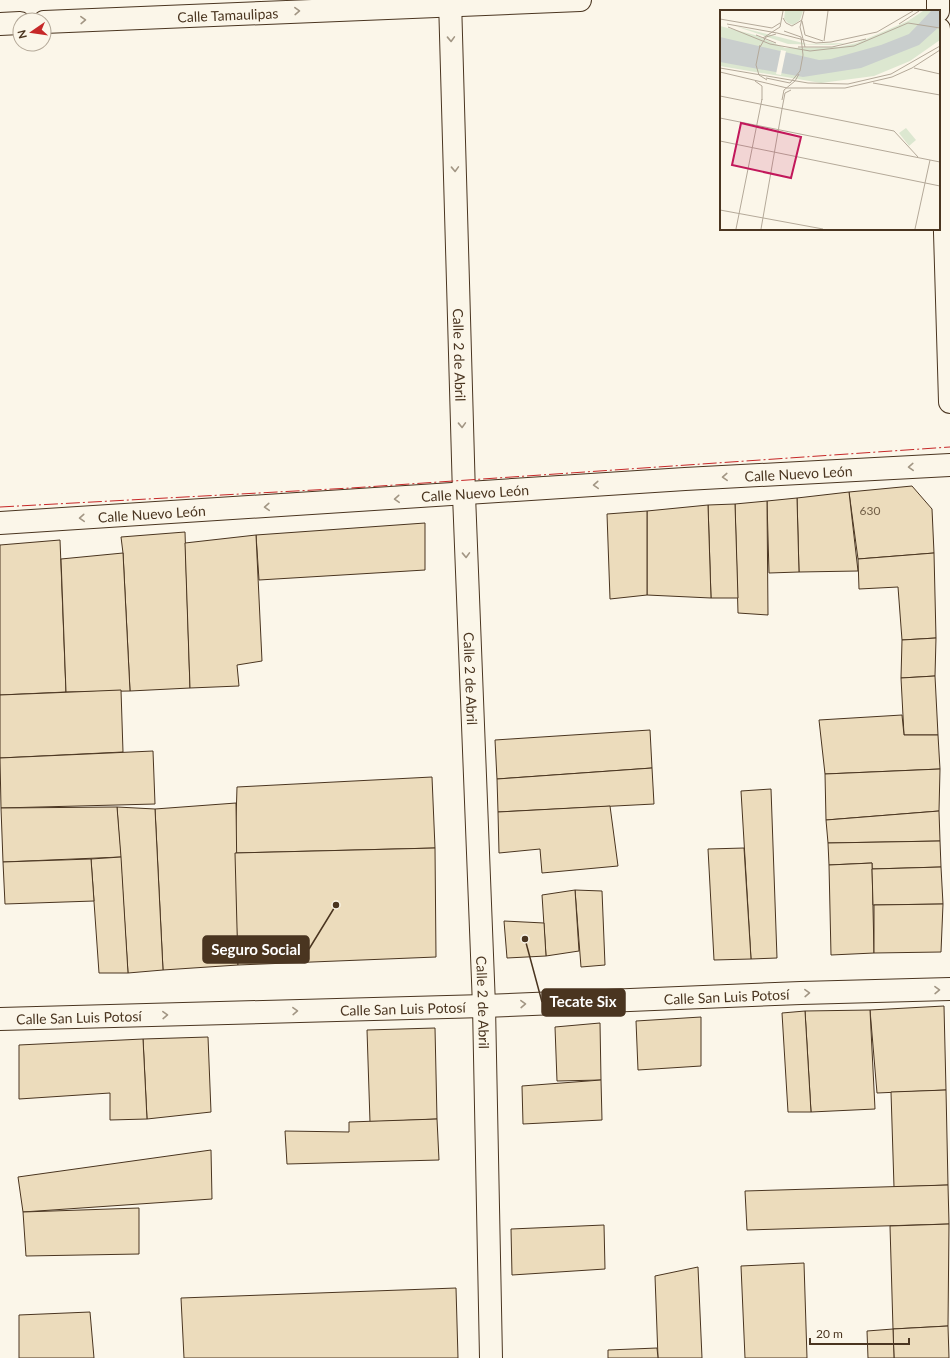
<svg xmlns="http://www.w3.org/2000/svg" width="950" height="1358" font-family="Lato,sans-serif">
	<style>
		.building { fill: #ecdcbc; stroke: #4a3520 }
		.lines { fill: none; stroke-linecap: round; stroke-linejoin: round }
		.street-casing { stroke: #4a3520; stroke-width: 24 }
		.secondary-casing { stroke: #4a3520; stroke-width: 24 }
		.street { stroke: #fbf6e9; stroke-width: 22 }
		.secondary { stroke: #fbf6e9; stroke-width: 22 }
		.power { stroke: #c62828; stroke-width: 1; stroke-dasharray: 14 3 2 3; stroke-linecap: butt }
		.oneway { stroke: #a29684 }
		.labels { text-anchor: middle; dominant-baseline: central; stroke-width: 3; stroke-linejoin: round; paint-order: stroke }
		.number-label { font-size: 12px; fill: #725f47 }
		.street-label { font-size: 14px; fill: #4a3520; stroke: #fbf6e9 }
		.inset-road { fill: none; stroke: #b4a999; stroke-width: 1 }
		.view { fill: #c2185b; fill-opacity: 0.15; stroke: #c2185b; stroke-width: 2 }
		.inset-edge { fill: none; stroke: #4a3520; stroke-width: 2 }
		.leader { fill: none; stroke: #4a3520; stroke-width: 1.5 }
		.callout-dot { fill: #4a3520; stroke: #fbf6e9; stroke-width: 1.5 }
		.callout { fill: #4a3520; stroke: #4a3520; stroke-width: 1.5 }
		.callout-label { font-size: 15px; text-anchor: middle; font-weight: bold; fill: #fff }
	</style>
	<rect width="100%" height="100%" fill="#fbf6e9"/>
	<g class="building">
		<polygon points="912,486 932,509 934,553 858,559 849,492"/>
		<polygon points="849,492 858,571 799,572 797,498"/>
		<polygon points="797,498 799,572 769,573 767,501"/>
		<polygon points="767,501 768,615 738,613 735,504"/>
		<polygon points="735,504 738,598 711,598 708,505"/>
		<polygon points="708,505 711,598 647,595 647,511"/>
		<polygon points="647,511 647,595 610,599 607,514"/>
		<polygon points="425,523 425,570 259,580 256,535"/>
		<polygon points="185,532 190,688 130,691 123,553 121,537"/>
		<polygon points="256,535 262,661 237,665 239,686 190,688 185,543"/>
		<polygon points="60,540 66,692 0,695 0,545"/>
		<polygon points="123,553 130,691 66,692 61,559"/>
		<polygon points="934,553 936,638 902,640 898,587 859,589 858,559"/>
		<polygon points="936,638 935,676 901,678 902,640"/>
		<polygon points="935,676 938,735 904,735 901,678"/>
		<polygon points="121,690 123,752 0,758 0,695"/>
		<polygon points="902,715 904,735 938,735 940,769 825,774 819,720"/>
		<polygon points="650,730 652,768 497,779 495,740"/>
		<polygon points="153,751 155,804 1,808 0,758"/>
		<polygon points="652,768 654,804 498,812 497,779"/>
		<polygon points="940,769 939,811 826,820 825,774"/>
		<polygon points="432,777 435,848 235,853 237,787"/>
		<polygon points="771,789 777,958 751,959 741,791"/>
		<polygon points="236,803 238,965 163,970 155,809"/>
		<polygon points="610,806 618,866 542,873 540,849 499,853 498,812"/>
		<polygon points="117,807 155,809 163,970 128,973"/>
		<polygon points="117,807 121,857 3,862 1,808"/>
		<polygon points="939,811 940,841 828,843 826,820"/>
		<polygon points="940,841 941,867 872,869 872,863 829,865 828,843"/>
		<polygon points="435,848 436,957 238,965 235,853"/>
		<polygon points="744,848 751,959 714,960 708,849"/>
		<polygon points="121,857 128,973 99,973 91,859"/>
		<polygon points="91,859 94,901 5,904 3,862"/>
		<polygon points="872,863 874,953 831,955 829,865"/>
		<polygon points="941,867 943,904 873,905 872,869"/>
		<polygon points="575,890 602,891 605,965 581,967"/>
		<polygon points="575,890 579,951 546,956 542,895"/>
		<polygon points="943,904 941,952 874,953 874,905"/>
		<polygon points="504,921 544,923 546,956 507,958"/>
		<polygon points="944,1006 946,1090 877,1093 870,1010"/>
		<polygon points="870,1010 875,1109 811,1112 805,1011"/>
		<polygon points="805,1011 811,1112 788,1112 782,1013"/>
		<polygon points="701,1017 701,1066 638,1070 636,1021"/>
		<polygon points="600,1023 601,1080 557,1081 555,1027"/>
		<polygon points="435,1028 437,1119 370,1122 367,1030"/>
		<polygon points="208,1037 211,1112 147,1119 143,1039"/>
		<polygon points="143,1039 147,1119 110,1120 110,1093 19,1099 19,1045"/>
		<polygon points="601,1080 602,1120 523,1124 522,1086"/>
		<polygon points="946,1090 948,1185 894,1187 891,1092"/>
		<polygon points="437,1119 439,1160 287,1164 285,1131 349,1132 349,1122"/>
		<polygon points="211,1150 212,1199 23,1212 18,1177"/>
		<polygon points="948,1185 949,1224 747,1230 745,1191"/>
		<polygon points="139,1208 139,1254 26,1256 23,1212"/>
		<polygon points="949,1224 948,1326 893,1329 890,1226"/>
		<polygon points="604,1225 605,1269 512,1275 511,1229"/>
		<polygon points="804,1263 807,1358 745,1358 741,1266"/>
		<polygon points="698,1267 702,1358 658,1358 655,1276"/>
		<polygon points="456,1288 458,1358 184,1358 181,1298"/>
		<polygon points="90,1312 94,1358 19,1358 19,1315"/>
		<polygon points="948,1326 949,1358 894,1358 893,1329"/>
		<polygon points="893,1329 894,1358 868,1358 867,1331"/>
		<polygon points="657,1348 658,1358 608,1358 608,1350"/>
	</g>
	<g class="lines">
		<defs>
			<g id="street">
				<polyline points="938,0 938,11"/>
				<path id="s1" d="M44 22 580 0"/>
				<polyline points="0,24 20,23"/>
				<polyline points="939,29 950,402"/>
			</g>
			<g id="secondary">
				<path id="s2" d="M450 0 464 495 484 1006 491 1358"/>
				<path id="s3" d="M0 523 685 479 950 465"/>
				<path id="s4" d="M0 1019 484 1006 801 993 950 989"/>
			</g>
		</defs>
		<use href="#street" class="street-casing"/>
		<use href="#secondary" class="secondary-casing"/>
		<use href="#street" class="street"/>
		<use href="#secondary" class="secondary"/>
		<polyline class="power" points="0,507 351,488 950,447"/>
	</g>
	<defs><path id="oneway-chevron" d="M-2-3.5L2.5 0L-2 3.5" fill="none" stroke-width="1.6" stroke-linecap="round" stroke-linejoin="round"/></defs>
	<g class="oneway">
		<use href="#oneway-chevron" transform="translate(297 11) rotate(-2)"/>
		<use href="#oneway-chevron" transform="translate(83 20) rotate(-2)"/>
		<use href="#oneway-chevron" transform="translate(451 39) rotate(88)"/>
		<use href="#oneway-chevron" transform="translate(455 169) rotate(88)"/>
		<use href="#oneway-chevron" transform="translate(462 425) rotate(88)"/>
		<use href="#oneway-chevron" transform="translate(911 467) rotate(177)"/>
		<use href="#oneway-chevron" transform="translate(725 477) rotate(177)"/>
		<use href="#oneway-chevron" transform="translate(596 485) rotate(176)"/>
		<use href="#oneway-chevron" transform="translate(397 499) rotate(176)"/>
		<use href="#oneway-chevron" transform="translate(267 507) rotate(176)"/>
		<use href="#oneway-chevron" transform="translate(82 518) rotate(176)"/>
		<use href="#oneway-chevron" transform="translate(466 555) rotate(88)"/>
		<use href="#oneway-chevron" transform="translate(937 990) rotate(-1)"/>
		<use href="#oneway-chevron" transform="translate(807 993) rotate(-2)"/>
		<use href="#oneway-chevron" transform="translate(523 1004) rotate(-2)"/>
		<use href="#oneway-chevron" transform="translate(295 1011) rotate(-2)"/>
		<use href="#oneway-chevron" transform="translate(165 1015) rotate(-2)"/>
	</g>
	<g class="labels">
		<g class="number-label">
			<text x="870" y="510">630</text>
		</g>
		<g class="street-label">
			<text stroke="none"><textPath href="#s1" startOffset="184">Calle Tamaulipas</textPath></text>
			<text stroke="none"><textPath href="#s2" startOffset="355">Calle 2 de Abril</textPath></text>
			<text stroke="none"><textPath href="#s3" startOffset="800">Calle Nuevo León</textPath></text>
			<text stroke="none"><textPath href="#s3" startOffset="476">Calle Nuevo León</textPath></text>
			<text stroke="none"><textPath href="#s3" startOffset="152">Calle Nuevo León</textPath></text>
			<text stroke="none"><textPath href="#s2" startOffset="679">Calle 2 de Abril</textPath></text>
			<text stroke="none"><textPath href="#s4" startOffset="727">Calle San Luis Potosí</textPath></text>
			<text stroke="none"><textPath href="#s2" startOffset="1003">Calle 2 de Abril</textPath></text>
			<text stroke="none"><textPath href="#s4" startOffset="403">Calle San Luis Potosí</textPath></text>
			<text stroke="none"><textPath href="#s4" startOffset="79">Calle San Luis Potosí</textPath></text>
		</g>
	</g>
	<g transform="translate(720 10)">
		<rect width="220" height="220" fill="#fbf6e9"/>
		<path d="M65 1H83L80 10 73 15 68 13 64 9ZM203 1H220V30L190 51 154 66 101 73 0 56V16L35 25 65 38 119 37 137 33 188 11ZM15 16 87 34 126 33 113 35 68 34ZM186 118 196 130 189 136 179 123Z" fill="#dce7d0"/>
		<path d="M211 1H220V16L199 35 141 58 83 67 0 52V27L99 50 111 49 161 35 189 24Z" fill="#c9cecd"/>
		<path d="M61 40 66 41 61 65 56 64Z" fill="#fbf6e9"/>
		<path class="inset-road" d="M84 1 80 17 85 37M63 8 66 13 72 16 82 10M0 9 52 18 60 13M82 11 85 25 103 31M7 14 57 23 96 33 111 32 157 22 193 1M179 14 199 1M8 17 50 34 90 41 134 36 188 13 220 18M64 21 81 27 83 45M36 25 56 33M43 28 60 17 63 1M104 31 108 1M40 37 46 27 56 24M78 37H112L146 29M36 55 40 35M36 55 39 65 47 70M0 58 88 73 128 74 171 64 220 36M194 58 220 64M80 61 83 45M0 62 67 78H125L172 67 192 58 220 40M46 68 70 73 80 61M35 71 42 76V90M153 73 220 85M0 86 174 121 198 147M62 90 64 80 75 71 79 64M62 99 65 83 71 80M0 108 220 152M0 131 220 176M0 200 103 219M16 219 42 89M41 219 62 99M195 219 210 150"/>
		<path class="view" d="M21 113 81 127 71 168 12 155Z"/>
		<rect width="220" height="220" class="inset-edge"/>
	</g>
	<path class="leader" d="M336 905L309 949M525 939L542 1002"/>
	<g class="callout-dot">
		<circle cx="336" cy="905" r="4"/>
		<circle cx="525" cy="939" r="4"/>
	</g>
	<g class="callout">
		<rect x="203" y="936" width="106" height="27" rx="4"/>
		<rect x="542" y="989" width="83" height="27" rx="4"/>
	</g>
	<g class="callout-label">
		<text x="256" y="955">Seguro Social</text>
		<text x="583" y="1007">Tecate Six</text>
	</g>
	<g transform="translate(32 32) rotate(257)"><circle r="19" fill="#fbf6e9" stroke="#b4a999"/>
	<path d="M0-3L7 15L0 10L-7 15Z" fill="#c62828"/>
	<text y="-6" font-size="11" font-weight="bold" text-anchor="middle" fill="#4a3520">N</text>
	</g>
	<path d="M810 1338v6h99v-6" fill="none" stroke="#4a3520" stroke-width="2"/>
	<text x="816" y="1338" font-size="12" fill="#4a3520" stroke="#fbf6e9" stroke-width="3" paint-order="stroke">20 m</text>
</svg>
